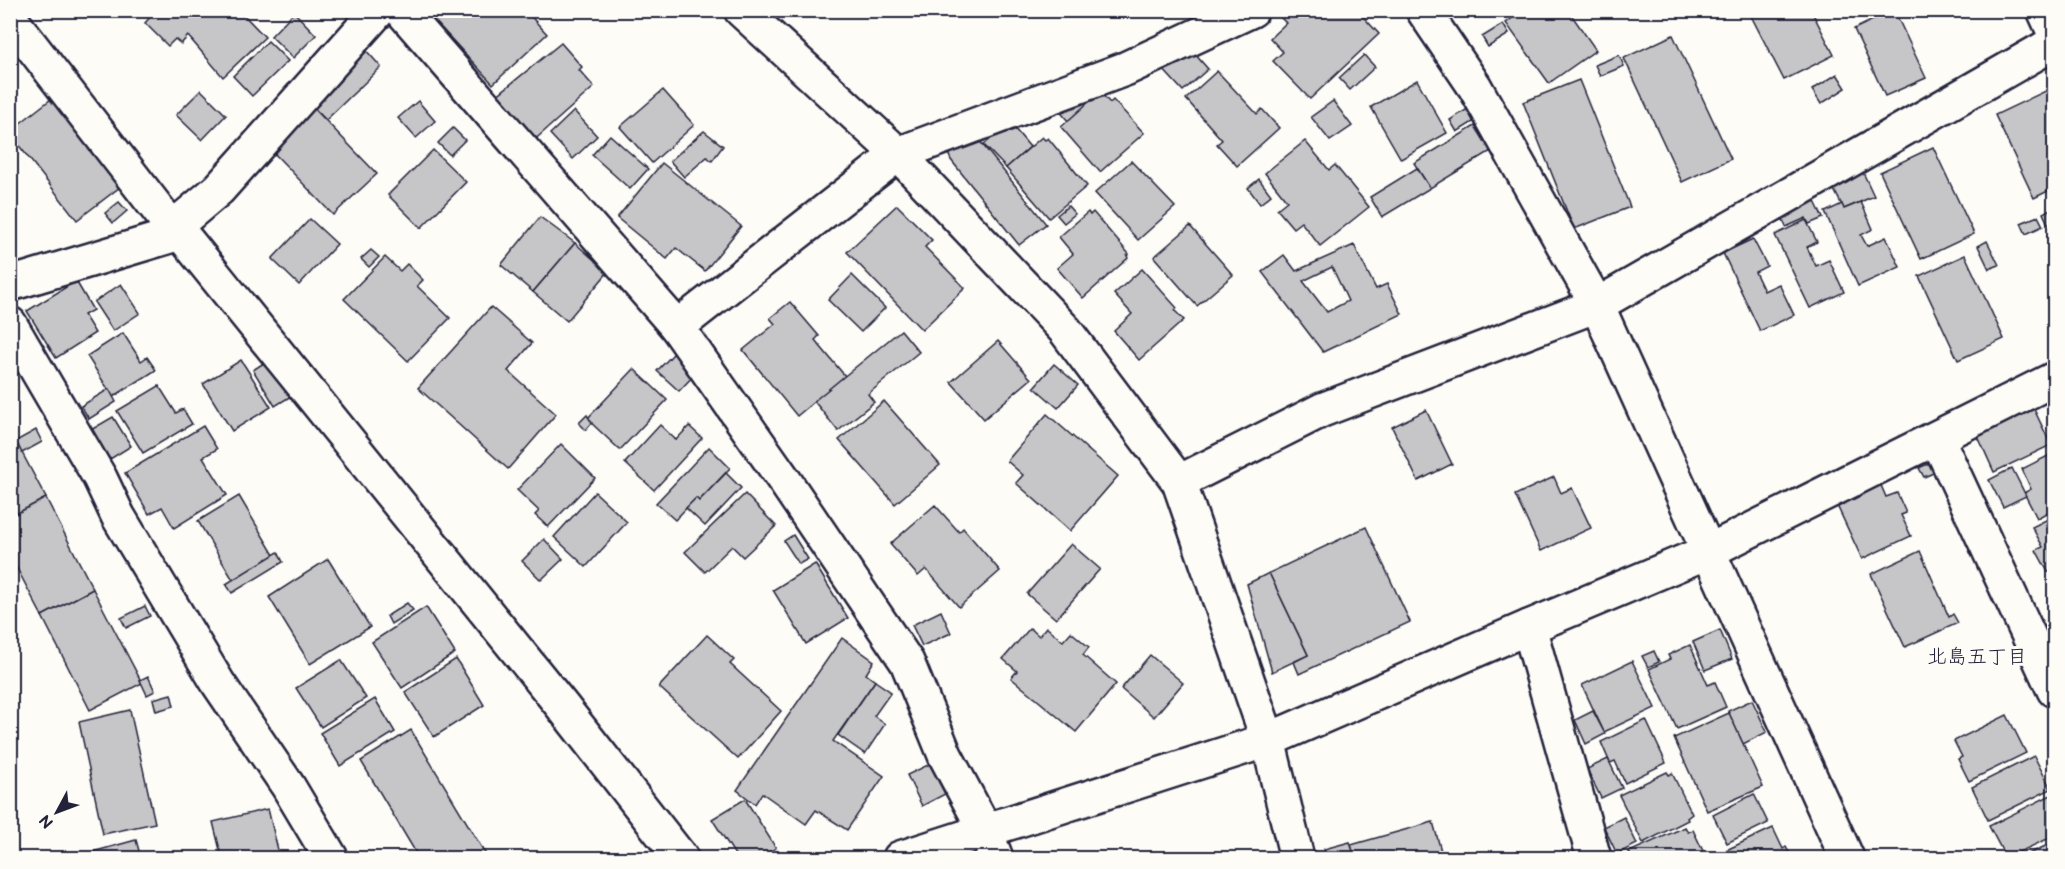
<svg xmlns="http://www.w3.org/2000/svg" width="2065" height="869" font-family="'Balsamiq Sans','Klee One',sans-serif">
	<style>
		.building { fill: #c6c6c8; stroke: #22223b; stroke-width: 1.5; fill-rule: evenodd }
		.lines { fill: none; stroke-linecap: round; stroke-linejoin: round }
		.minor-casing { stroke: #22223b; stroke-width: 38 }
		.minor { stroke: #fdfcf7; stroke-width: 33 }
		.labels { text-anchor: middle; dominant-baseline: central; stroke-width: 6; stroke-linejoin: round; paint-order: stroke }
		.neighbourhood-label { font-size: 20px; fill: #22223b; stroke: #fdfcf7 }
	</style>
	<rect width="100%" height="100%" fill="#fdfcf7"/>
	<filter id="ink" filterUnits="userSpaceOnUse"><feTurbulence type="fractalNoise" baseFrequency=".0167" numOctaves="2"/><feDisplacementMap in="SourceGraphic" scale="12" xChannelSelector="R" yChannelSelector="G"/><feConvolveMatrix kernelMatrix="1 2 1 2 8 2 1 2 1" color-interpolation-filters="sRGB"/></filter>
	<g filter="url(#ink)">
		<g class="building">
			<polygon points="148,10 239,10 265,37 223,77 188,36 181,44 175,39 168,46 145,23 151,16"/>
			<polygon points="441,10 525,10 547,34 493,84 432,18"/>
			<polygon points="1285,10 1357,10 1379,34 1310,99 1273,61 1283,52 1270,38 1286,23 1279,16"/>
			<polygon points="1523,10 1568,10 1596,50 1549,83 1506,23"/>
			<polygon points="1748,10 1811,10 1834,55 1784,80"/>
			<polygon points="1894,10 1926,78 1885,96 1854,29"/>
			<polygon points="294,12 316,35 293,58 271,36"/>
			<polygon points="1503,24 1509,34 1488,47 1482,37"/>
			<polygon points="1673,35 1731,159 1682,182 1624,58"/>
			<polygon points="268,41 288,61 252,96 233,76"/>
			<polygon points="561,43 582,67 579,70 594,87 530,144 495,97"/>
			<polygon points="1186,44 1208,69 1183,91 1161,67"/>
			<polygon points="364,48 381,67 326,120 307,101"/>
			<polygon points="1364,55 1375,67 1350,90 1339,78"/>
			<polygon points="1619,55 1624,66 1600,76 1595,65"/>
			<polygon points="1217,71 1257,114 1262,109 1279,128 1237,166 1217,144 1222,140 1186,99"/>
			<polygon points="1837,74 1846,88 1821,104 1812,90"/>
			<polygon points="1417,80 1447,133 1401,159 1371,107"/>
			<polygon points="1579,80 1630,207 1574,229 1523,102"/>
			<polygon points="2052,88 2054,95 2054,188 2034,198 1995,115"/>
			<polygon points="201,90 226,115 202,140 176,115"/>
			<polygon points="663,90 694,125 652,163 620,127"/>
			<polygon points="1079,90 1090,102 1068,121 1058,109"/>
			<polygon points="60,92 129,180 77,220 10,134 10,131"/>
			<polygon points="1100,92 1110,103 1113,100 1144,133 1100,172 1061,127"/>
			<polygon points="307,101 377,174 333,215 272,151"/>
			<polygon points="418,101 435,121 416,138 398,118"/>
			<polygon points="1333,101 1352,126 1330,141 1311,117"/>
			<polygon points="1474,105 1481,117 1457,132 1450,120"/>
			<polygon points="574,111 597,136 573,159 550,134"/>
			<polygon points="1009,122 1030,147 1006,168 984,145"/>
			<polygon points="1475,126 1491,151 1430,188 1414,163"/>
			<polygon points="453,128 465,140 450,155 438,143"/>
			<polygon points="704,131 723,146 712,161 707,157 684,177 670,161"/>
			<polygon points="610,135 648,169 630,189 592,155"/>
			<polygon points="1042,137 1045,140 1048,138 1087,186 1049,218 1006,168"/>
			<polygon points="978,139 1046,224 1019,245 951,160 948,153 959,142"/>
			<polygon points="1305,141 1329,170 1335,165 1369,207 1320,246 1301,222 1293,228 1277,209 1287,201 1265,173"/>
			<polygon points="1933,147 1974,234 1921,259 1880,172"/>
			<polygon points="433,150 466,182 421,228 388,195"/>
			<polygon points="1131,161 1175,207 1138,240 1095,193"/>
			<polygon points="662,163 741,226 705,271 676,248 667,259 617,218"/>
			<polygon points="1860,166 1874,196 1844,209 1829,180"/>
			<polygon points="1417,168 1430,188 1382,217 1370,197"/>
			<polygon points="1259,179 1271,195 1260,204 1248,188"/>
			<polygon points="1808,187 1823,218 1809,224 1806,218 1786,227 1775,202"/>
			<polygon points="119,202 127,211 113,223 105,213"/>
			<polygon points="1861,202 1873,229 1861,235 1867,246 1886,237 1900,267 1858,286 1825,212 1842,204 1844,209"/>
			<polygon points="897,205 932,240 925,247 965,288 922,330 847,252"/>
			<polygon points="1068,206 1075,214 1064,223 1057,215"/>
			<polygon points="2054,207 2054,237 2043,213"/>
			<polygon points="1088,212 1090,215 1093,212 1129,254 1127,256 1128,258 1083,298 1057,268 1073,254 1059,237"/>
			<polygon points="2038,216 2043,226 2026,234 2021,223"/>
			<polygon points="540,217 575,243 533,292 501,265"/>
			<polygon points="310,219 337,244 299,285 272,259"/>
			<polygon points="1806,220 1817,242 1807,247 1816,266 1829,260 1844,292 1810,308 1775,235"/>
			<polygon points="1190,226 1233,275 1197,306 1154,257"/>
			<polygon points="1753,239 1767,266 1755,272 1764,291 1779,284 1794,315 1760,331 1723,253"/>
			<polygon points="1987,241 1999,265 1989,269 1978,246"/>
			<polygon points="575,243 608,272 567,321 533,292"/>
			<path d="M1354 245 1376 289 1387 284 1402 314 1323 352 1262 272 1284 255 1296 271ZM1332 267 1348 301 1327 312 1303 281Z"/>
			<polygon points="371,250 379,257 369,267 361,259"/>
			<polygon points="1965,255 2004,339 1958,360 1919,276"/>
			<polygon points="385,257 400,271 407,264 423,280 417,286 450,318 408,361 344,299"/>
			<polygon points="1142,269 1177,308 1175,311 1184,320 1139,360 1114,331 1132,314 1114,294"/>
			<polygon points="852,275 885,308 861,332 828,300"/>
			<polygon points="76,281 93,310 84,315 95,333 56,358 27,311"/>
			<polygon points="121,284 140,313 113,331 94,302"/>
			<polygon points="790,302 819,336 815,340 845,376 797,416 743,350 775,324 770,318"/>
			<polygon points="491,307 532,343 508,371 556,414 508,469 418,388"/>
			<polygon points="901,330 919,352 868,394 874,402 838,431 814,401"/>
			<polygon points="123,333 141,361 147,357 156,370 113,397 87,356"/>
			<polygon points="998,341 1031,379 984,419 951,382"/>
			<polygon points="282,351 304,388 275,406 253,370"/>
			<polygon points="674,353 696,373 679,391 657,371"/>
			<polygon points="241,360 271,407 232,431 203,384"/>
			<polygon points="1054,364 1078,385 1058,408 1034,387"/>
			<polygon points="634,369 667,400 620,450 587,419"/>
			<polygon points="159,386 176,413 183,409 192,424 143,453 117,411"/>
			<polygon points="109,389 116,402 89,419 81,406"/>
			<polygon points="884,401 940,465 895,504 839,440"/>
			<polygon points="2032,405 2051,445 1994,472 1976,432"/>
			<polygon points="1426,410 1452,464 1418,481 1392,427"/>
			<polygon points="1047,414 1118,476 1070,531 1016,483 1023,475 1007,461"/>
			<polygon points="587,415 592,423 586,430 579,423"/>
			<polygon points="113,417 131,446 107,461 89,431"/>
			<polygon points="660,425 676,440 689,426 702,438 654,490 625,463"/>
			<polygon points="203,426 217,449 203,457 227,495 174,528 162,507 149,514 125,473"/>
			<polygon points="10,430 46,498 10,517"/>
			<polygon points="36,430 42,442 22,453 16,441"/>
			<polygon points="561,444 595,478 548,527 535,515 539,511 517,490"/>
			<polygon points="709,447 730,468 699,501 696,498 675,520 656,503"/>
			<polygon points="2054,453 2054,509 2037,518 2024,493 2031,489 2022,469"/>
			<polygon points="1934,461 1938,471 1924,477 1919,468"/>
			<polygon points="2012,468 2026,496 2003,507 1989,480"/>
			<polygon points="726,473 741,488 705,526 686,508 696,498 699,501"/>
			<polygon points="1877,476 1886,497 1897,493 1906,513 1901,515 1911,536 1862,559 1833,497"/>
			<polygon points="1554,477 1561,493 1572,488 1591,528 1541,551 1515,495"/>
			<polygon points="595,492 627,522 586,567 554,537"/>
			<polygon points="745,494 776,526 743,557 732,546 705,572 685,552"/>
			<polygon points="239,496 274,555 233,580 198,521"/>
			<polygon points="46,498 93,589 42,616 10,555 10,517"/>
			<polygon points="935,505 959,532 963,528 1000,571 959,607 926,569 918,576 890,544"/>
			<polygon points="2054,516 2054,569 2048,572 2036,550 2043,547 2032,527"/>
			<polygon points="1366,527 1410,622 1299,674 1294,662 1308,655 1269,573"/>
			<polygon points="793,535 808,559 799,564 784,541"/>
			<polygon points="544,539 563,559 541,580 522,561"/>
			<polygon points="1071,544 1100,569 1056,619 1027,594"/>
			<polygon points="1920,551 1949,617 1953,614 1958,623 1905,647 1871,574"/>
			<polygon points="278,552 283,562 232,593 226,584"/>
			<polygon points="328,559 370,627 310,664 269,597"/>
			<polygon points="815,564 848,618 806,644 773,590"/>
			<polygon points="1269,573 1308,655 1272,672 1247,584"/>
			<polygon points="93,589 142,683 90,710 42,616"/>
			<polygon points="407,603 413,610 391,624 387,616"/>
			<polygon points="145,606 150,616 126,628 121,618"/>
			<polygon points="426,607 455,653 402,688 372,642"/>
			<polygon points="941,611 951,633 922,646 912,625"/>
			<polygon points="1046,627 1063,641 1071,632 1089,647 1083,655 1116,684 1076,732 1011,678 1017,671 1003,659 1030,628 1039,636"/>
			<polygon points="1720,630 1732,659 1705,670 1693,642"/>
			<polygon points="707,635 734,660 730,664 781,711 738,759 659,687"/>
			<polygon points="842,638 874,661 866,674 875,681 833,741 884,776 847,830 816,810 806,824 762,793 755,804 737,790"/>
			<polygon points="1690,645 1708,685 1715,682 1726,707 1677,729 1649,669 1670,659 1668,655"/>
			<polygon points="1654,651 1659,662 1648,667 1642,656"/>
			<polygon points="1150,655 1183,683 1154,717 1121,689"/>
			<polygon points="456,659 484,705 434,737 405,692"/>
			<polygon points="341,660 366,698 321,727 296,688"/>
			<polygon points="1632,661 1655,708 1604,732 1582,685"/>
			<polygon points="148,676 155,691 147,695 140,680"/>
			<polygon points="875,681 891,692 874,716 885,724 865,754 838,735"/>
			<polygon points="171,694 174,706 156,711 153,699"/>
			<polygon points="375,699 395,732 340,766 320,733"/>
			<polygon points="1752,700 1767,732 1743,744 1728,711"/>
			<polygon points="130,710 155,823 103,834 79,722"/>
			<polygon points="1593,711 1605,734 1586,744 1575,720"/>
			<polygon points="1729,713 1763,787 1707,811 1674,738"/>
			<polygon points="2007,715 2026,753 1969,781 1958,759 1962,757 1954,741"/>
			<polygon points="1646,720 1666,763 1625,783 1615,761 1610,763 1601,742"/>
			<polygon points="411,730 488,858 419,858 361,761"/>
			<polygon points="2034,756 2051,789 1988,820 1972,787"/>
			<polygon points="1608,759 1622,788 1601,798 1587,769"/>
			<polygon points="930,764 945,794 922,806 907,775"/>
			<polygon points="1667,772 1669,775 1672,773 1692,814 1687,818 1688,820 1643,843 1619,795"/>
			<polygon points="1754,794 1768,823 1727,843 1713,815"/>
			<polygon points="2051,795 2054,801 2054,836 2006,858 1989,826"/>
			<polygon points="745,799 776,848 759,858 737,858 712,819"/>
			<polygon points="268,809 280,858 222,858 213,822"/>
			<polygon points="1624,817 1637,844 1617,854 1604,827"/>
			<polygon points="1433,822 1443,858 1355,858 1351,845"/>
			<polygon points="1685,827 1688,832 1693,830 1704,853 1699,856 1701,858 1632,858 1629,852"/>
			<polygon points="1773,828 1783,849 1786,847 1792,858 1722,858 1720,853"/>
			<polygon points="136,840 141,858 74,858 74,857"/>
			<polygon points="1350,842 1355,858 1326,858 1324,849"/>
			<polygon points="2054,842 2054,858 2020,858"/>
		</g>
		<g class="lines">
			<defs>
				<g id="minor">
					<polyline points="401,10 677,327 784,480 907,662 945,755 986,832 996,858"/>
					<polyline points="741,10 898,154 1065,330 1179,482 1268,740 1297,858"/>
					<polyline points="1423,10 1475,87 1597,305 1847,858"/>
					<polyline points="2044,10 2054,32"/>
					<polyline points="10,18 177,234"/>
					<polyline points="175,226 562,706 681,858"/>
					<polyline points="175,226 219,189 379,10"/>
					<polyline points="10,284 177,234"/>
					<polyline points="10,324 100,478 118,516 218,683 288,786 331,858"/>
					<polyline points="677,327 898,154 1125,69 1252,10"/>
					<polyline points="1937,438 2054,690"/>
					<polyline points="1179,482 1322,410 1597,305 2054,43"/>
					<polyline points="900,858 1268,740 1529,627"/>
					<polyline points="1594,858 1529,627 1707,552 2054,379"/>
				</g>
			</defs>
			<use href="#minor" class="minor-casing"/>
			<use href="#minor" class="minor"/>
		</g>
	</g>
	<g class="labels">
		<g class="neighbourhood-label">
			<text x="1977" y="657">北島五丁目</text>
		</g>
	</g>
	<rect width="2065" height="869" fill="none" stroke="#fdfcf7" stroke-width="36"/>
	<rect x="18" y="18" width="2029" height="833" fill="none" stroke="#22223b" stroke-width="2" filter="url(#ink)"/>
	<g transform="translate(57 812) rotate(229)" stroke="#fdfcf7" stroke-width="4.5" paint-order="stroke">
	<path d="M0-4.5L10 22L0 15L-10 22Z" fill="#22223b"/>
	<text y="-9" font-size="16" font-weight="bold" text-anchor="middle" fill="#22223b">N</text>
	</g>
</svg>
